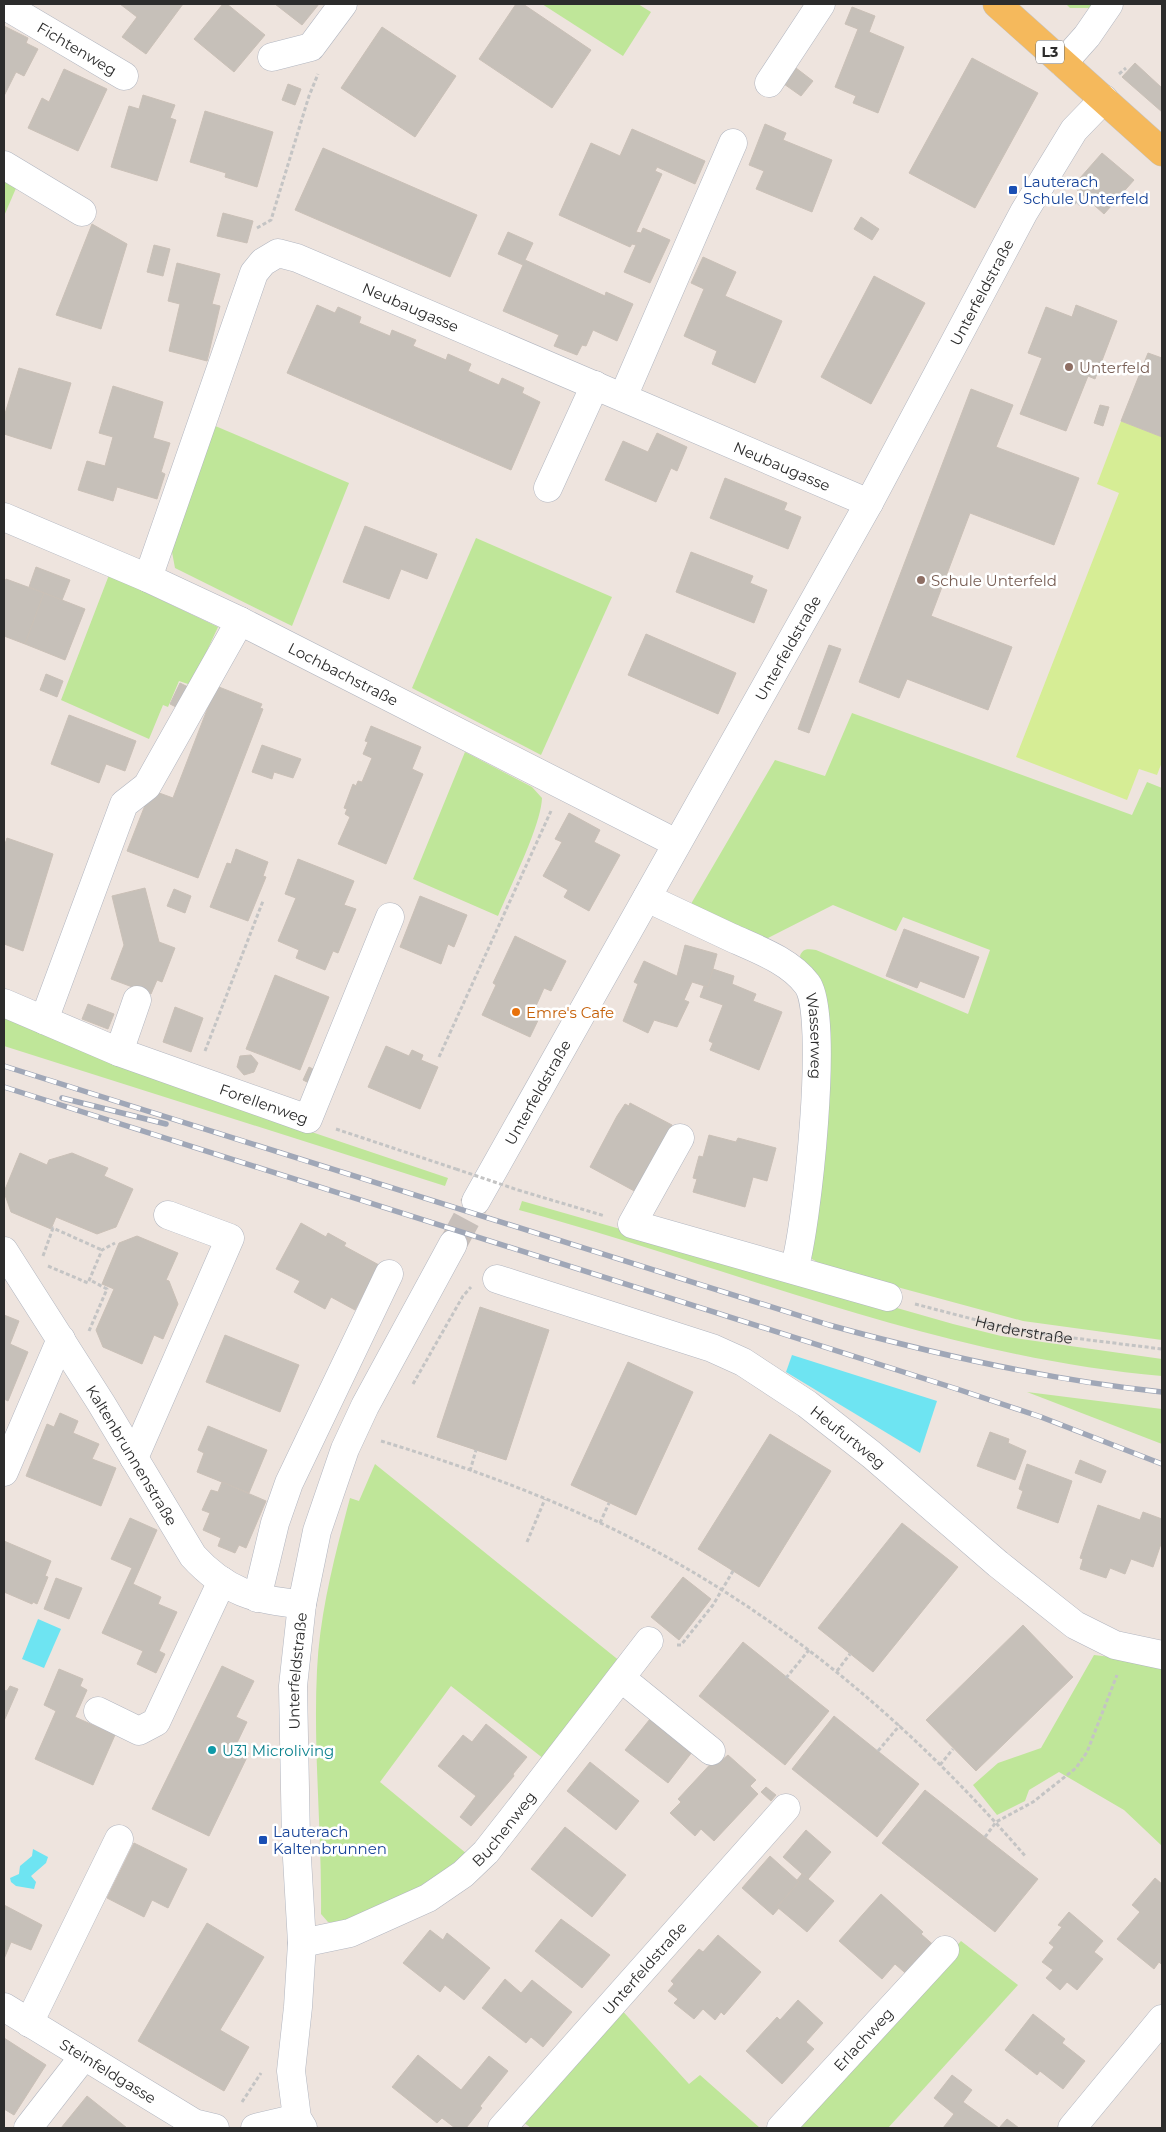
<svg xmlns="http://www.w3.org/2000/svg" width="1166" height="2132" font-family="Montserrat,sans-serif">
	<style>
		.green { fill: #bfe699 }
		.pitch { fill: #d6ed95 }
		.water { fill: #6ee4f2 }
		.building { fill: #c6c0b9; stroke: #cac0b7 }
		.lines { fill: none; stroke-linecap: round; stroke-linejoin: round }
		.minor-tunnel { stroke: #c7bfba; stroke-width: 28; stroke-dasharray: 28 14; stroke-linecap: butt }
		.minor-casing { stroke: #b2b6c0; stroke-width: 29 }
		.major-casing { stroke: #c4c4c4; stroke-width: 29 }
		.path { stroke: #c4c4c4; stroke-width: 3; stroke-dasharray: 4 2.5; stroke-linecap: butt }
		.minor { stroke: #fff; stroke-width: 28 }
		.major { stroke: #f5b95c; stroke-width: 28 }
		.rail-casing { stroke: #a0a7b7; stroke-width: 5.5 }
		.rail { stroke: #fff; stroke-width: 4; stroke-dasharray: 11; stroke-linecap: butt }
		.path-bridge { stroke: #c4c4c4; stroke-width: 3; stroke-dasharray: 4 2.5; stroke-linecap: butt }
		.transit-dot { fill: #1a4fb4; stroke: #fff; stroke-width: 2 }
		.education-dot { fill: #8d6e63; stroke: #fff; stroke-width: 2 }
		.food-dot { fill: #e8710a; stroke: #fff; stroke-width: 2 }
		.culture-dot { fill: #0f9aa8; stroke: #fff; stroke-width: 2 }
		.labels { text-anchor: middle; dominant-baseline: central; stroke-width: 5; stroke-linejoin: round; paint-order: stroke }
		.shield { fill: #fff; stroke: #6b6b6b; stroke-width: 1 }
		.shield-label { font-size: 14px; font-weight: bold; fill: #2c2c2c }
		.street-label { font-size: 15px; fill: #2c2c2c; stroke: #fff }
		.transit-label { font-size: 15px; fill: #164399; stroke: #fff; text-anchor: start }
		.education-label { font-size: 15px; fill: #785e54; stroke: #fff; text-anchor: start }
		.food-label { font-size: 15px; fill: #c56008; stroke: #fff; text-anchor: start }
		.culture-label { font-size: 15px; fill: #0d838f; stroke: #fff; text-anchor: start }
	</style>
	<rect width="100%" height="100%" fill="#eee4de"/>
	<g class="green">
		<polygon points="542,4 638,4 651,12 623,56"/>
		<polygon points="1066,4 1093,4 1089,8 1070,8"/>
		<polygon points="4,170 20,179 4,216"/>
		<polygon points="213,425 349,483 292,626 175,568 172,552 188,491"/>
		<polygon points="476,538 612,597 541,755 412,688"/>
		<polygon points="109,575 218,627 191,685 179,681 168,707 163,705 149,739 61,700"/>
		<path d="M852 713 1132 815 1147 782 1162 788V1340L1023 1321 827 1268 812 1259 809 1254 803 964 800 956C803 948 808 949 816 950L968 1014 990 950 903 917 896 931 833 905 766 939 688 909 775 760 825 776Z"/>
		<path d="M465 752 532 787 542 798C541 826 510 887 498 916L413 879Z"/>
		<polygon points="4,1013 276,1120 448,1178 445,1186 4,1046"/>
		<path d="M522 1201 953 1324 1001 1336 1162 1359V1376C940 1357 733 1268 519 1210Z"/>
		<polygon points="1027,1392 1162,1409 1162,1444"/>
		<path d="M375 1464 621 1662 544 1759 451 1686 380 1782 467 1854 433 1886 338 1923 328 1922 321 1914C322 1832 313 1751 317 1670 320 1611 335 1555 350 1498L359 1501Z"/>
		<polygon points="1094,1655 1162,1663 1162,1846 1124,1810 1059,1772 1029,1790 1025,1801 997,1815 973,1785 998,1763 1041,1748"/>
		<polygon points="961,1941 1018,1985 888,2128 790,2128"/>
		<polygon points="618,2006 689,2084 700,2075 760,2128 531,2128 519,2119"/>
	</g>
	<polygon class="pitch" points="1121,421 1162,437 1162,762 1157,775 1139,769 1127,800 1016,757 1119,493 1097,484"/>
	<g class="water">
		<polygon points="792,1355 937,1401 920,1453 786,1372"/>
		<polygon points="38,1619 61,1629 44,1668 22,1659"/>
		<polygon points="33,1849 48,1857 46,1863 31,1876 36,1882 34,1889 16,1886 11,1882 10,1878 19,1874 20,1866 32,1856"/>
	</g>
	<g class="building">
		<polygon points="120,4 183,4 146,54 122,37 137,17"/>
		<polygon points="223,4 227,4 265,35 234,72 194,39"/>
		<polygon points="275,4 319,4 302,25"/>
		<polygon points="516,4 523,4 591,50 552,108 479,59"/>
		<polygon points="852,7 875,16 869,32 904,47 878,113 853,103 856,96 835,87 858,29 845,24"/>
		<polygon points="4,26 28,38 26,43 38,49 24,76 16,72 4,96"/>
		<polygon points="382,27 456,76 415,137 341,88"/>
		<polygon points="972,58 1038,93 975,208 909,173"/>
		<polygon points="1135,63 1162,88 1162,112 1122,77"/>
		<polygon points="796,68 813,81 801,96 784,84"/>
		<polygon points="64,69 107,89 78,151 28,128 42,98 49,102"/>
		<polygon points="288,84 301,89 295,105 282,100"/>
		<polygon points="143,95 175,105 170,118 176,120 157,181 111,167 129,106 139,109"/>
		<polygon points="205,111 273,132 257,187 225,177 226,173 190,162"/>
		<polygon points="765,124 786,133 783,140 832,160 812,212 756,189 764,171 749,165"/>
		<polygon points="632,129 705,161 695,184 657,167 655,171 662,174 636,232 641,233 643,228 670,240 650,283 624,272 636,245 632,244 630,247 559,215 591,143 620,156"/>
		<polygon points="323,148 477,215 450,277 295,210"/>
		<polygon points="1102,153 1134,180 1104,214 1073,186"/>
		<polygon points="223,213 253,221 247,243 217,236"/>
		<polygon points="861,217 879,229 872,240 854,229"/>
		<polygon points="92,224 127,244 101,329 56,315"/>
		<polygon points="508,232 533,243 525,260 605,296 606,292 633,304 617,341 593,330 586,346 582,345 577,355 554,346 559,335 503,311 523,265 498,254"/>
		<polygon points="154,245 170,249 163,276 147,272"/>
		<polygon points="703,257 736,272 725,296 782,321 755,383 712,364 717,351 684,336 704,289 691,283"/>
		<polygon points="177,263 220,274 212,304 220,306 207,361 169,351 180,304 168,301"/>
		<polygon points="874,276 925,303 871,404 821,377"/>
		<polygon points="317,305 335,313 338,307 361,317 359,323 390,336 392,330 416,340 413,346 446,360 448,354 471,364 468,371 499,385 502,378 524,388 522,393 540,402 511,470 287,373"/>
		<polygon points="1076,305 1117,321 1095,379 1088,376 1066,431 1020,414 1042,358 1028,353 1046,307 1072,317"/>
		<polygon points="1148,353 1162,358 1162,437 1121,421"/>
		<polygon points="19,368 71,383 51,449 4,434 4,417"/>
		<polygon points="113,386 163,402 153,438 170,443 161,472 165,474 157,499 117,487 113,501 78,490 87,461 105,466 113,437 99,433"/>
		<polygon points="971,389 1013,405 996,447 1079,478 1054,545 970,513 931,616 1012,647 988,710 907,679 899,698 859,682"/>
		<polygon points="1100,405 1109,407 1103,426 1094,423"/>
		<polygon points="657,433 687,447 677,471 671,468 656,502 605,480 623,441 648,452"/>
		<polygon points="725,478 787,503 784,510 801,517 788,549 710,518"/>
		<polygon points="365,526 437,554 427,579 401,569 389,599 343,582"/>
		<polygon points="691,552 753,576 750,583 767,590 754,623 676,592"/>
		<polygon points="36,567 70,580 62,600 29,587"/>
		<polygon points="6,579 44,593 25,644 4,636 4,585"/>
		<polygon points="44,593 85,609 65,660 25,644"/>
		<polygon points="646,634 736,673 718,714 628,675"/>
		<polygon points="829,645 841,649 809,733 798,729"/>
		<polygon points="46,674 63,681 57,697 40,690"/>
		<polygon points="180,683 188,687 178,708 170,704"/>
		<polygon points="219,687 262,704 260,708 263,709 198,878 127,851 151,790 173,798 215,689 218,690"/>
		<polygon points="69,715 136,741 125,771 106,764 99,783 51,764"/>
		<polygon points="371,726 421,747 412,769 423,774 386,864 338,844 350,817 345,814 347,809 344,808 353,784 356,786 358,781 362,782 372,758 363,754 368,742 365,741"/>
		<polygon points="262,745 301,759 293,778 274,772 272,779 252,772"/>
		<polygon points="569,813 600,830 594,842 620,855 589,911 564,897 568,890 543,876 562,842 555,839"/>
		<polygon points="7,838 53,854 23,951 4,944 4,847"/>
		<polygon points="236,849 268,862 263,876 266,877 248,921 210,907 227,863 231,864"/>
		<polygon points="298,859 354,881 344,905 356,909 338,953 333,951 325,970 296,958 299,950 278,941 296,898 285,894"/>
		<polygon points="145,888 159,942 175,948 162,982 157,980 151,994 111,979 124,945 112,896"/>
		<polygon points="174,889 191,896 185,913 167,906"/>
		<polygon points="420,896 467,915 454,947 448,944 441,964 400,947"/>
		<polygon points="904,929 979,957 964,998 920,981 917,988 886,976"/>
		<polygon points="515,936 566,961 551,991 544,988 536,1006 543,1010 530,1037 482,1015 496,985 493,983"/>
		<polygon points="685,945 717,954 708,987 692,982 684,1000 689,1002 677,1027 654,1020 648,1033 623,1021 638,984 634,982 644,961 677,976"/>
		<polygon points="713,969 734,976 732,984 756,994 753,1001 782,1012 759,1070 710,1050 713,1043 709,1041 723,1005 700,997 704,986 708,987"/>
		<polygon points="275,975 329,997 300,1070 246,1049"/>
		<polygon points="88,1004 114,1014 108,1029 82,1019"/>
		<polygon points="175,1007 203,1018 191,1052 163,1042"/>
		<polygon points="386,1046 409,1056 412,1050 423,1055 421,1060 438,1067 420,1109 368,1087"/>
		<polygon points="251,1055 258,1063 254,1072 244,1075 237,1067 240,1056"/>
		<polygon points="309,1067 317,1071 311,1084 303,1080"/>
		<polygon points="630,1103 672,1125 638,1193 590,1167 617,1116 625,1104 629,1106"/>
		<polygon points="709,1135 736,1142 738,1138 776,1148 767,1181 753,1177 745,1207 693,1192 697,1179 693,1178 699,1156 703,1157"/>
		<polygon points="20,1153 47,1165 49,1160 72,1153 108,1168 104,1176 133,1189 116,1227 97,1234 56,1217 51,1229 11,1212 4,1192"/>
		<polygon points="301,1223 326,1237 328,1233 346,1243 344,1246 379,1265 355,1310 331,1297 325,1309 294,1292 300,1281 276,1269"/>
		<polygon points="137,1236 178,1253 166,1280 169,1281 178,1304 163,1339 154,1335 142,1364 103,1347 96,1330 114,1289 102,1284 119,1243"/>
		<polygon points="480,1307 549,1330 506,1460 437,1437"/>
		<polygon points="4,1315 19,1321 10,1344 28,1352 8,1401 4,1399"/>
		<polygon points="225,1335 299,1365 280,1412 206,1382"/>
		<polygon points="628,1362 693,1392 636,1515 571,1485"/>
		<polygon points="60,1413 78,1421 73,1433 99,1444 92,1459 116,1468 101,1506 26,1476 47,1424 54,1427"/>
		<polygon points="208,1426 267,1450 249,1493 197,1472 204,1453 198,1450"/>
		<polygon points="990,1432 1009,1439 1008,1443 1026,1451 1015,1480 977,1466"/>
		<polygon points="770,1434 831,1471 759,1587 698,1549"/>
		<polygon points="1080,1460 1106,1471 1101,1483 1075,1473"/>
		<polygon points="1027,1464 1072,1481 1058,1523 1017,1508 1023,1491 1019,1489"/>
		<polygon points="222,1482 266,1501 246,1548 239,1545 235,1553 218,1546 221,1538 203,1530 210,1513 202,1510 211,1490 218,1492"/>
		<polygon points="1098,1505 1140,1520 1143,1512 1162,1519 1162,1541 1153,1567 1131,1559 1125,1574 1110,1568 1106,1578 1080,1569 1083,1559 1080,1558"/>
		<polygon points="130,1518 157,1530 133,1584 161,1597 158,1604 177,1612 159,1651 165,1654 156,1673 137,1664 143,1651 102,1633 132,1568 111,1559"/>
		<polygon points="902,1523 958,1567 873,1672 818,1628"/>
		<polygon points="4,1541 51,1561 45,1576 48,1577 37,1604 33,1602 32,1604 4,1592"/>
		<polygon points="683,1577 711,1599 679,1640 651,1617"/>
		<polygon points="56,1578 82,1588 69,1619 44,1609"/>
		<polygon points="1023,1625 1073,1677 976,1771 926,1720"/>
		<polygon points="743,1642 829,1711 785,1765 699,1696"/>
		<polygon points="222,1666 254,1681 236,1717 247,1722 235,1747 249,1753 209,1836 152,1809"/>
		<polygon points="59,1669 83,1679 80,1686 87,1690 75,1717 115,1735 93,1785 35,1759 56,1711 44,1705"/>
		<polygon points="10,1686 18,1689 4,1721 4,1690 7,1691"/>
		<polygon points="654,1714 696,1747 668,1783 625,1750"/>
		<polygon points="834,1716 919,1784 877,1837 792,1769"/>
		<polygon points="486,1724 527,1757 513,1774 514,1776 471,1826 460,1817 476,1796 438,1766 463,1735 472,1742"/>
		<polygon points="728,1755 756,1780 750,1786 758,1794 714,1841 701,1829 695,1836 670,1813 681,1802 678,1799 717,1757 721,1761"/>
		<polygon points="590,1762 639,1801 616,1830 567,1791"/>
		<polygon points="766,1787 776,1795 771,1801 761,1792"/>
		<polygon points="925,1790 1038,1879 995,1932 882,1843"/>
		<polygon points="565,1827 626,1875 592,1917 531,1869"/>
		<polygon points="806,1830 831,1852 808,1879 783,1857"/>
		<polygon points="134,1843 187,1869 168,1908 152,1900 144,1917 107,1898"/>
		<polygon points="770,1856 799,1882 777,1907 779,1908 773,1915 742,1888"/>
		<polygon points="802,1874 834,1901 807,1932 777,1907 799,1882 797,1880"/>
		<polygon points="1155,1878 1162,1884 1162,1965 1159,1962 1154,1969 1117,1939 1140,1912 1132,1905"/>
		<polygon points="881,1894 923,1932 921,1934 938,1949 911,1978 895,1964 882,1979 839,1941"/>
		<polygon points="4,1905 42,1925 31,1950 11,1942 4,1959"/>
		<polygon points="1069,1912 1103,1941 1094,1952 1103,1959 1077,1990 1067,1982 1060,1990 1046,1978 1053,1970 1042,1962 1054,1947 1049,1943 1062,1927 1058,1925"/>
		<polygon points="561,1919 610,1955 582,1988 535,1951"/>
		<polygon points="207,1923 264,1957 220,2030 249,2047 224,2091 138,2041"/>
		<polygon points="430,1930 443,1940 447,1933 490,1968 464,2000 445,1985 440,1992 403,1963"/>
		<polygon points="718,1935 761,1972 724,2015 721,2012 715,2020 703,2009 694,2019 674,2003 678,1999 668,1991 674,1984 671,1981 699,1949 703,1952"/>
		<polygon points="505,1979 521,1993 532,1980 572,2012 543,2047 531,2037 526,2043 482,2008"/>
		<polygon points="798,2000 823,2023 806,2042 814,2049 782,2084 746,2051 777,2017 780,2020"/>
		<polygon points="1033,2014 1065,2039 1062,2043 1085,2061 1063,2089 1040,2071 1037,2075 1005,2050"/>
		<polygon points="4,2038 46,2065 14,2115 4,2109"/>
		<polygon points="418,2055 461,2090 489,2056 508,2071 480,2106 482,2108 466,2128 455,2128 442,2118 437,2123 392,2087"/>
		<polygon points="952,2075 972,2090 963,2102 999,2128 943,2128 954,2114 934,2098"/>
		<polygon points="87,2096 127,2128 61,2128"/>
		<polygon points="1007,2119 1019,2128 999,2128"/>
	</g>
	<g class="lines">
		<polyline class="minor-tunnel" points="453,1244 476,1201"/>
		<defs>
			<g id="minor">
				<path id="s2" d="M4 5 124 76"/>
				<polyline points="272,57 311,47 343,4"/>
				<polyline points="1063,63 1087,36 1109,4"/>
				<polyline points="769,83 821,4"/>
				<polyline points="4,165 82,212"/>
				<polyline points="623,397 733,143"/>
				<polyline points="548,488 595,385"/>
				<path id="s3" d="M4 517 148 578 240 621 676 843"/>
				<path id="s4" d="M148 578 254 273 263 262 278 253 297 258 869 503"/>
				<path id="s5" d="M647 898C675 911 702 924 730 937 756 949 789 960 807 984 830 1014 807 1229 794 1269"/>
				<path id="s6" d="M4 1003 119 1052 308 1119 390 917"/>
				<polyline points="44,1020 124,804 147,786 240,621"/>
				<polyline points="119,1052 137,1000"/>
				<polyline points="680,1138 632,1224 888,1297"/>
				<path id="s7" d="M476 1201 869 503 1024 212 1074 130 1104 99"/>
				<path id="s8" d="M4 1251 101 1403 193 1556C225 1591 256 1601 302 1604"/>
				<path id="s9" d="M497 1279 712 1348 743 1362 807 1404 872 1455 998 1564 1075 1625 1115 1645 1162 1655"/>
				<polyline points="134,1458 230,1238 168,1215"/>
				<polyline points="4,1472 61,1339"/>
				<polyline points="257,1598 275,1523 289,1483 389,1274"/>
				<polyline points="621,1678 711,1751"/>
				<polyline points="98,1711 139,1731 156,1722 222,1581"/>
				<path id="s10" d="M302 1943 350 1933 428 1898 463 1874 486 1852 515 1815 649 1641"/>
				<path id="s11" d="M4 2007 194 2123 215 2128"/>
				<polyline points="29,2023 119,1839"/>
				<polyline points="28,2128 84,2056"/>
				<polyline points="255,2128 297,2118"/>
				<path id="s12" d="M303 2128 297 2118 291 2071 298 2007 302 1943 296 1841 293 1686 302 1604 317 1531 345 1449 365 1406 453 1244"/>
				<path id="s13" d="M502 2128 786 1808"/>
				<path id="s14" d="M781 2128 945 1950"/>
				<polyline points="1072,2128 1162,2019"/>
			</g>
			<polyline id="major" points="997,4 1162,152"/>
		</defs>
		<use href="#minor" class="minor-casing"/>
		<use href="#major" class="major-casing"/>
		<g class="path">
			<polyline points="1119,74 1126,68"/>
			<polyline points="1069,196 1078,205 1083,200"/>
			<polyline points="257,228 271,220 309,96 318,74"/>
			<polyline points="205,1051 263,901"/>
			<polyline points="439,1057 551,811"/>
			<polyline points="336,1129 456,1169"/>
			<polyline points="518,1190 605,1216"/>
			<polyline points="43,1256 53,1228 102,1250"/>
			<polyline points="48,1266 88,1283 102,1250 115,1243"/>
			<path id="s1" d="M915 1304 1003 1327 1049 1335 1162 1349"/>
			<polyline points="89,1331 107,1289 90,1280"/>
			<polyline points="413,1384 463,1296 471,1287"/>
			<path d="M381 1441C467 1467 553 1498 633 1539 785 1617 915 1728 1026 1857"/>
			<polyline points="470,1471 476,1450"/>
			<polyline points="600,1523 609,1503"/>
			<polyline points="527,1542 545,1499"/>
			<polyline points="677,1645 681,1645 713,1605 733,1571"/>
			<polyline points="837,1671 850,1654"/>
			<polyline points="786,1678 809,1650"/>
			<polyline points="878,1751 900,1725"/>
			<polyline points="940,1765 953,1749"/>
			<polyline points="985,1837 996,1822 1033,1802 1076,1768 1087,1752 1117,1675"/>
			<polyline points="242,2102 261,2073"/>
		</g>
		<use href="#minor" class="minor"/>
		<use href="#major" class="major"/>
		<defs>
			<g id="rail">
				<path d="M4 1066 829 1325C938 1355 1049 1380 1162 1392"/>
				<polyline points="4,1087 957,1389 1041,1417 1162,1464"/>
				<polyline points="62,1098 166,1124"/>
			</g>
		</defs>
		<use href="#rail" class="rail-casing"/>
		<use href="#rail" class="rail"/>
		<polyline class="path-bridge" points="456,1169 518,1190"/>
	</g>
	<g class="transit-dot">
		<rect x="1008" y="185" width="10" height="10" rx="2.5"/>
		<rect x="258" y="1835" width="10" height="10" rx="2.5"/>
	</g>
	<g class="education-dot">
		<circle cx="1069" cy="367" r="5"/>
		<circle cx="921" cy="580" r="5"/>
	</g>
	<circle class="food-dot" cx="516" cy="1012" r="5"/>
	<circle class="culture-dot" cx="212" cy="1750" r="5"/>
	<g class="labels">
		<rect class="shield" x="1036" y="40.5" width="28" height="23" rx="4"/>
		<g class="shield-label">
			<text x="1050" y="52">L3</text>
		</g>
		<g class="street-label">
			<text stroke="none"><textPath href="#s2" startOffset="85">Fichtenweg</textPath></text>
			<text stroke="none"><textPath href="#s7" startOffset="1040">Unterfeldstraße</textPath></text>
			<text stroke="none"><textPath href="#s4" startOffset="498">Neubaugasse</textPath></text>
			<text stroke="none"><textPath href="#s4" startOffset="902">Neubaugasse</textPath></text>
			<text stroke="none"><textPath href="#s7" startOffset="635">Unterfeldstraße</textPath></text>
			<text stroke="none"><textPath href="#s3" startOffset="374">Lochbachstraße</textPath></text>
			<text stroke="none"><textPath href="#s5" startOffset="236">Wasserweg</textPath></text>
			<text stroke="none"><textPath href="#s7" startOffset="125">Unterfeldstraße</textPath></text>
			<text stroke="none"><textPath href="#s6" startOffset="279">Forellenweg</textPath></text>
			<text stroke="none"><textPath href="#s1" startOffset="112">Harderstraße</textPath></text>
			<text stroke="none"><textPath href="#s9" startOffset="389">Heufurtweg</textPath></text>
			<text stroke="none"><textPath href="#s8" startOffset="241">Kaltenbrunnenstraße</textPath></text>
			<text stroke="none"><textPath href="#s12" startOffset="460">Unterfeldstraße</textPath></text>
			<text stroke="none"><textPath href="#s10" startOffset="238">Buchenweg</textPath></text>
			<text stroke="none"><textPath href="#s13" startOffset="214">Unterfeldstraße</textPath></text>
			<text stroke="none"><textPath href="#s14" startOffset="121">Erlachweg</textPath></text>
			<text stroke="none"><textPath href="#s11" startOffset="122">Steinfeldgasse</textPath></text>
		</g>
		<g class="transit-label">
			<text x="1023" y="181">Lauterach<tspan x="1023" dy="17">Schule Unterfeld</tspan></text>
			<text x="273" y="1831">Lauterach<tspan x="273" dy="17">Kaltenbrunnen</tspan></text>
		</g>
		<g class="education-label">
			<text x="1079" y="367">Unterfeld</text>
			<text x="931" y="580">Schule Unterfeld</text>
		</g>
		<g class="food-label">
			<text x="526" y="1012">Emre's Cafe</text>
		</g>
		<g class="culture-label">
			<text x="222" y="1750">U31 Microliving</text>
		</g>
	</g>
	<rect width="1166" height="2132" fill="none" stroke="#2c2c2c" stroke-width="10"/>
</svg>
